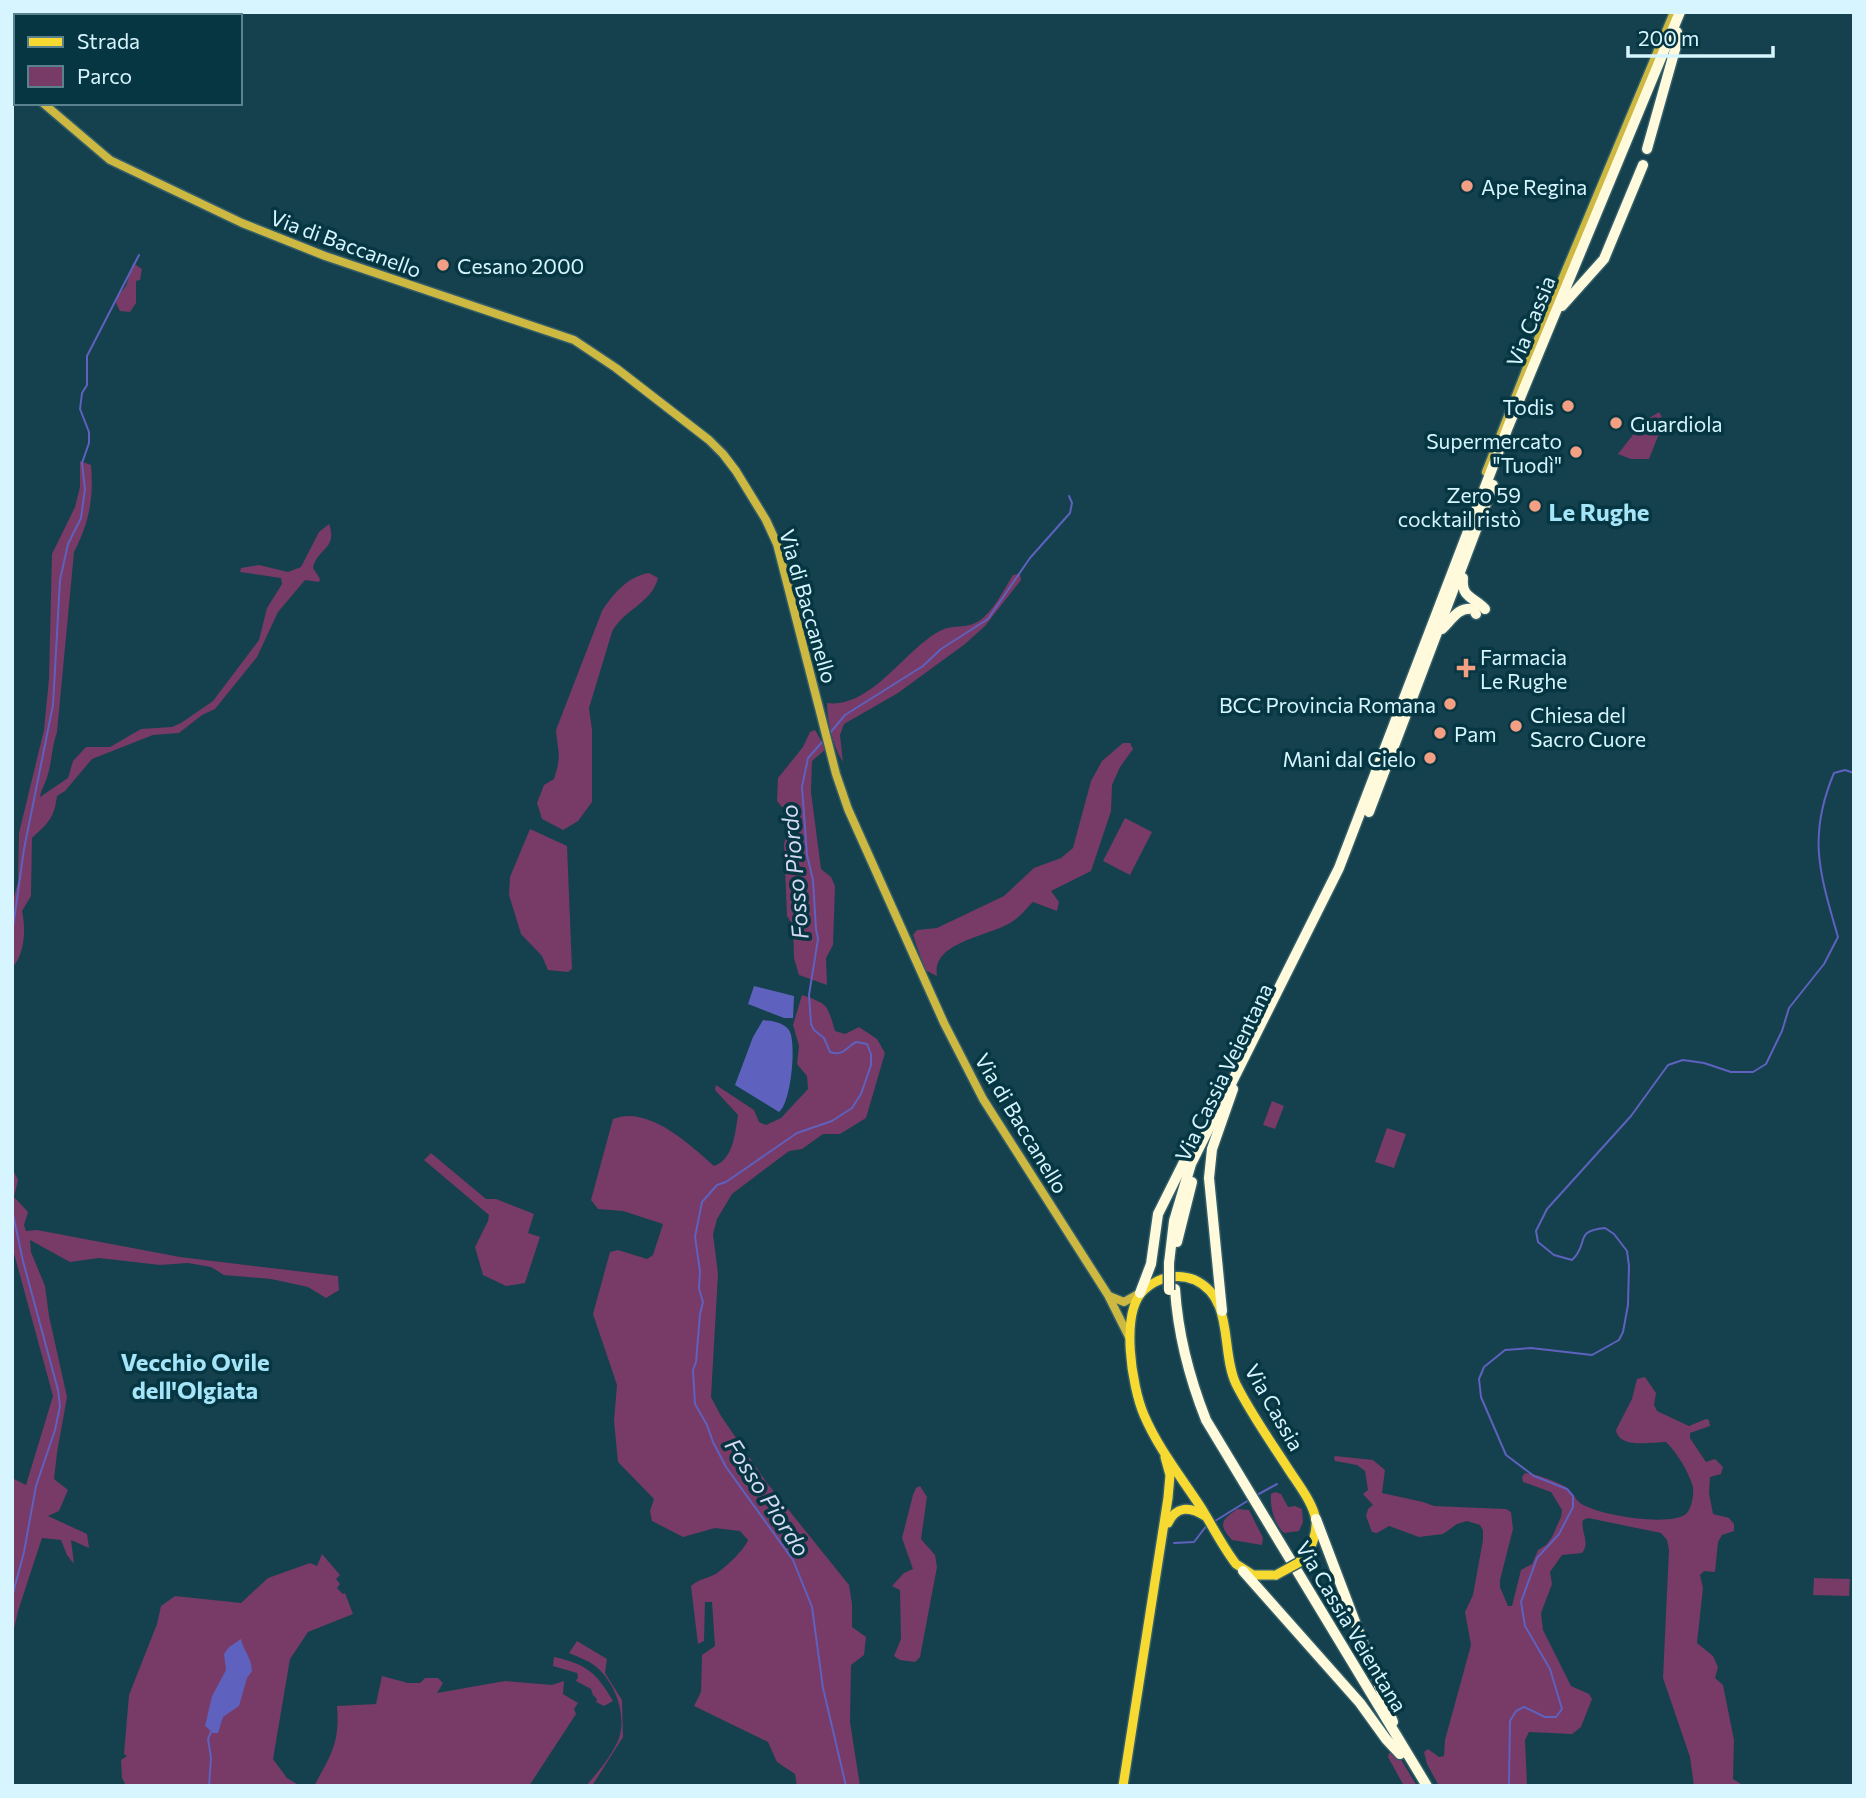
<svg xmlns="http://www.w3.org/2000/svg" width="1866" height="1798" font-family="Commissioner,sans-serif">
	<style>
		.green { fill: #783a66 }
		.water { fill: #5e61bd }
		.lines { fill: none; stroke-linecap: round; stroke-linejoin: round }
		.stream { stroke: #5e61bd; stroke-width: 2 }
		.secondary-casing { stroke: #335e69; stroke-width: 11 }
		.primary-casing { stroke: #335e69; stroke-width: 12 }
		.highway-casing { stroke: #335e69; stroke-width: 13 }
		.secondary { stroke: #cdb841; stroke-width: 8 }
		.primary { stroke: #f6da32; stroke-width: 9 }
		.highway { stroke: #fffadb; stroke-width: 10 }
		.primary-bridge-casing { stroke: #335e69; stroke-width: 12; stroke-linecap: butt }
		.highway-bridge-casing { stroke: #335e69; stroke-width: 13; stroke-linecap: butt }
		.primary-bridge { stroke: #f6da32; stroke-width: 9 }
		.highway-bridge { stroke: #fffadb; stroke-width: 10 }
		.poi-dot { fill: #f39f83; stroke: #063642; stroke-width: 2.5 }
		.labels { text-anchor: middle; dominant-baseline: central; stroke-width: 7; stroke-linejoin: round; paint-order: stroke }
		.poi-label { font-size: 21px; fill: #d6f5ff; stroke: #063642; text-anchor: start }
		.street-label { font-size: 21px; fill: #d6f5ff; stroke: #063642 }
		.water-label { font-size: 23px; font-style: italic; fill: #d5d9f2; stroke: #063642 }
		.quarter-label { font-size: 24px; font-weight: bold; fill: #a5e5f9; stroke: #063642 }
	</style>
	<rect width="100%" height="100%" fill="#14414d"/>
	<g class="green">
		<polygon points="133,263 142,269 140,280 136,281 136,303 130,312 120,311 116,303 118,296 126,286"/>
		<polygon points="1659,412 1664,421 1649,459 1631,459 1618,454 1643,422"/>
		<path d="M80 461 91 465C94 497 89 524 74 552L57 732C52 746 52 760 48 774 46 783 41 789 40 797L68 778 73 761 86 747H110L141 729 172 727 181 723 213 701 259 640 267 608 282 584 281 578 240 572 241 568 259 565 288 572 301 567 319 532 329 524C338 549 317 548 313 568L320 579 319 582 305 580 278 612 257 657 215 709 202 715 179 733 153 735 92 759 65 791 57 796C54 819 48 823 32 838L31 896 22 911C26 929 25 954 12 968V904L18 882 19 833 44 730 49 679 52 554 75 507 80 487Z"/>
		<path d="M649 573 658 578C652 603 623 610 612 632L589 708 592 730V802L578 821 563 830 542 819 537 803 544 785 554 779C562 754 558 754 556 730L602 611C613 594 628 576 649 573Z"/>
		<path d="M1020 574 1021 580 985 626 965 644 898 693 844 724 840 735 843 762C833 746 827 722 827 703 872 709 907 646 942 630 958 623 971 631 986 615 997 604 1005 588 1013 575Z"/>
		<polygon points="815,730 826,749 812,761 811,792 821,869 831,877 835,886 833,945 826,958 827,985 799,975 794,958 793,925 787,916 784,844 791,817 789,808 782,807 777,801 778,778 803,747 810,732"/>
		<path d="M1123 743H1130L1133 749 1120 767 1112 785 1111 811 1091 871 1051 891 1059 902 1057 911 1033 902C1027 907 1023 914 1017 918 996 937 931 939 937 976L925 970 913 935 917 930 937 928 1004 896 1034 868 1061 858 1073 848 1091 781 1102 761Z"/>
		<polygon points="1125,818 1152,832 1130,875 1103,861"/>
		<polygon points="530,829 567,846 572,969 568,972 548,970 542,956 521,934 509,895 510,877"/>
		<path d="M802 995C828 1004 827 1004 835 1031L845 1034 859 1027 877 1039 885 1053 866 1118 840 1134H823L802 1149 789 1151 732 1194 717 1219 713 1234 718 1274 711 1397 721 1416 767 1483 849 1585 852 1604V1627L866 1637 864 1655 851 1665 850 1722 860 1786H797L795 1774 777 1762 768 1742 694 1706 701 1692 702 1655 715 1646 712 1602H705L704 1641 698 1644 691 1586C702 1577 708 1579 717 1573 726 1567 745 1549 748 1540L740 1531 715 1528 683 1537 652 1521 650 1511 654 1499 618 1462 614 1421 617 1385 593 1314 610 1252 618 1250 647 1259 653 1255 663 1224 623 1211 598 1209 591 1200 613 1119C648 1105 689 1144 714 1166 734 1159 735 1132 738 1115L715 1090 716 1085 754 1110 759 1122 766 1125 781 1118 808 1089 807 1076 797 1064 799 1046 793 1025Z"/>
		<polygon points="1272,1101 1284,1106 1275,1129 1263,1125"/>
		<polygon points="1387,1128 1406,1134 1394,1168 1375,1162"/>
		<polygon points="431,1153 486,1199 496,1199 534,1214 528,1233 540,1237 525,1283 506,1286 483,1275 475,1247 488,1221 489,1215 424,1160"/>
		<polygon points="12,1168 18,1180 14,1197 28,1212 24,1225 26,1231 37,1230 180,1257 338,1276 339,1290 326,1298 308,1287 271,1279 224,1275 211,1267 188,1263 160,1265 99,1258 70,1262 30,1240 31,1252 45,1286 49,1316 67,1397 57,1453 54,1479 68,1490 59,1511 48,1516 87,1534 89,1548 71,1540 74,1564 67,1555 61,1540 42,1538 18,1611 12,1638 12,1478 26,1485 53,1396 12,1246"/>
		<path d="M1645 1377 1656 1393 1654 1405 1657 1411 1689 1426 1706 1419 1709 1420 1710 1426 1690 1433V1438L1706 1462 1715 1459 1723 1467 1721 1474 1710 1477 1709 1493 1713 1514 1729 1518 1734 1524V1531L1722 1535 1718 1542 1715 1572 1704 1571 1700 1575 1703 1588 1697 1643 1713 1656 1718 1667 1715 1678 1723 1685 1734 1740 1733 1779 1744 1786H1694L1690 1757 1663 1678 1669 1550 1667 1540 1661 1533 1588 1518 1583 1520C1580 1532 1591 1542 1582 1553L1562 1555 1550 1572 1552 1584 1541 1613 1543 1630 1571 1686 1589 1694 1592 1699 1581 1727 1572 1734 1529 1732 1525 1740 1527 1786H1439L1427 1764 1424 1752 1428 1749 1439 1757 1444 1756 1445 1740 1471 1645 1465 1612 1473 1595 1483 1540V1530L1480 1525 1467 1521 1457 1524 1443 1534 1419 1537 1389 1526 1377 1533 1372 1532 1366 1516 1368 1509 1373 1505 1363 1494 1368 1490 1365 1471 1357 1465 1335 1461 1334 1458 1335 1456 1373 1460 1385 1470 1382 1493 1423 1502 1434 1506 1506 1509 1511 1512 1513 1529 1500 1580V1587L1508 1606H1512L1521 1570 1532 1564 1538 1550 1546 1545 1552 1537 1561 1517 1562 1510 1551 1492 1523 1482 1522 1477 1525 1473C1537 1474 1555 1481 1566 1487 1572 1491 1575 1499 1580 1503 1596 1515 1670 1527 1686 1514 1692 1509 1695 1491 1692 1484 1687 1469 1677 1453 1666 1442 1651 1442 1619 1449 1616 1430L1632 1399 1637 1379Z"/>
		<polygon points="920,1486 927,1497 921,1539 935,1555 937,1567 920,1657 915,1662 900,1660 894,1656 901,1639 900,1590 892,1586 904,1573 913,1569 902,1538 913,1495 916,1488"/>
		<path d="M1275 1492 1281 1494 1288 1507 1295 1506 1302 1509 1303 1522 1299 1531 1284 1533C1274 1523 1270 1508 1271 1494Z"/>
		<path d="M1237 1509 1249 1510 1263 1538 1262 1545 1232 1540C1218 1524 1221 1521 1237 1509Z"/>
		<polygon points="322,1554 340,1575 336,1579 340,1584 337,1588 343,1594 345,1593 353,1614 308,1632 290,1659 273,1759 287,1778 300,1786 126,1786 122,1778 121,1760 127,1756 124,1754 129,1695 157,1624 161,1606 175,1596 241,1603 268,1578 310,1563 317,1566"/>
		<polygon points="1814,1578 1850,1579 1849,1596 1813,1595"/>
		<path d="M577 1641 607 1659 605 1673 622 1700 623 1737 592 1786H586C598 1772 610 1758 618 1741 628 1716 615 1681 594 1665 587 1660 578 1657 569 1653Z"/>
		<path d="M554 1657C586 1664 596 1672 613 1701L604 1706 596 1702 597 1699 593 1695 591 1689 576 1681 578 1677 577 1673 553 1666Z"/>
		<path d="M382 1676 408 1683H420L425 1678H438L443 1683 437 1693 505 1681 552 1685 564 1681 563 1694 578 1703 574 1709 576 1714 529 1786H314C331 1755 340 1743 337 1706L376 1704Z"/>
		<polygon points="1393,1752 1400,1758 1417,1786 1404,1786 1388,1757 1389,1753"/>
	</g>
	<g class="water">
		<polygon points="754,986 794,996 793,1018 784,1018 748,1004"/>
		<path d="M763 1020C772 1021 783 1022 789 1030 797 1042 791 1104 779 1112L735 1085 753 1037Z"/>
		<path d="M241 1639C244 1652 251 1656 252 1671L247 1678 239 1706 223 1717 218 1733H213L205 1726 212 1696 226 1670 224 1654 229 1647Z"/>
	</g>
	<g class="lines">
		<g class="stream">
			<polyline points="830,733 845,715 923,666 941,649 988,619 1030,558 1070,513 1072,503 1069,496"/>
			<path d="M823 741 808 758 802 787 807 855 813 880 816 929 818 939 809 995 811 1024 814 1030 824 1038 830 1052C843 1057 846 1047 856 1042L867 1044 871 1054V1065L861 1094 852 1108 832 1121 797 1133 726 1182 717 1185 702 1202 695 1237 700 1271 699 1289 703 1302 700 1314 696 1362 693 1370 695 1404 707 1425 713 1442 726 1467 793 1560 812 1607 823 1688 846 1786"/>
			<polyline points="12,934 24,849 53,705 60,580 68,544 81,518 85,489 82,463 89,443 89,432 80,409 82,393 87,385 87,356 139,255"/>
			<polyline points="12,1210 23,1261 58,1390 60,1406 55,1430 36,1486 24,1552 12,1597"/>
			<polyline points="1257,1495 1277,1484"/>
			<polyline points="1215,1521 1249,1500"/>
			<polyline points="1174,1543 1194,1542 1207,1525"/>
			<polyline points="209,1786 211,1758 208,1739 211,1732"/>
			<path d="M1509 1786 1510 1721 1516 1711 1524 1707 1545 1717H1556L1562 1709 1550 1669 1525 1626 1521 1602 1537 1558 1559 1534 1573 1507V1496L1567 1489 1534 1476 1506 1455 1481 1397 1479 1379 1484 1367 1505 1350 1531 1348 1592 1355 1619 1340 1623 1332 1628 1305 1629 1266 1627 1251 1614 1234 1605 1228C1573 1231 1590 1243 1572 1260L1554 1255 1538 1242 1536 1231 1547 1209 1631 1116 1668 1065 1683 1060 1704 1063 1731 1072H1753L1766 1064 1782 1031 1789 1008 1824 964 1838 937C1820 874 1807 837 1834 773L1845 770 1854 773"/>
		</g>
		<defs>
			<g id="secondary">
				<polyline points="12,69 16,72"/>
				<polyline points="43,103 110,160 242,223 325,256 574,340 616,368 709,440 723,454 736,471 766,520 777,544 836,774 848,809 944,1023 983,1099 1108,1295 1129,1337"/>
				<polyline points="1486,472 1553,301 1674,12"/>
				<polyline points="1109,1296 1124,1302 1140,1293"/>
			</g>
			<g id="primary">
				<path d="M1168 1523C1176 1506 1190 1506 1205 1516"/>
				<path d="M1276 1575H1253L1236 1564C1222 1546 1212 1525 1200 1506 1181 1477 1158 1448 1144 1415 1132 1387 1119 1311 1145 1289 1159 1277 1177 1273 1195 1280 1235 1299 1220 1350 1236 1384 1251 1414 1271 1442 1289 1470 1298 1484 1314 1504 1316 1521 1317 1534 1312 1545 1306 1556"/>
				<polyline points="1123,1786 1168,1498 1170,1475 1165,1457"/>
			</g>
			<g id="highway">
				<polyline points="1647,149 1678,39 1677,32"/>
				<polyline points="1562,306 1604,259 1643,165"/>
				<path d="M1463 578C1461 598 1474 597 1485 609"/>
				<path d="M1442 629C1452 620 1457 607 1473 609L1476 614"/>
				<polyline points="1369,812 1493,485"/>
				<polyline points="1177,1242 1192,1182"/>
				<polyline points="1169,1263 1174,1221 1191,1164 1339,868 1508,427 1680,12"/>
				<path d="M1175 1289C1178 1335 1189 1377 1206 1420L1427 1786"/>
				<polyline points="1140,1293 1151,1264 1158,1214 1195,1140"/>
				<polyline points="1222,1311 1209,1178 1212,1149 1233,1089"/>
				<polyline points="1316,1519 1393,1722"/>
				<polyline points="1243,1571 1360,1703 1386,1739 1400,1754"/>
			</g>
		</defs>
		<use href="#secondary" class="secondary-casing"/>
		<use href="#primary" class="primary-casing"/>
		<use href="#highway" class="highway-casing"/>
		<use href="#secondary" class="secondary"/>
		<use href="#primary" class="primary"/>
		<use href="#highway" class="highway"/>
		<defs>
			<polyline id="primary-bridge" points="1276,1575 1298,1563 1306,1556"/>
			<polyline id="highway-bridge" points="1169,1263 1169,1290"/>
		</defs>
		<use href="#primary-bridge" class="primary-bridge-casing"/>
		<use href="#highway-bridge" class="highway-bridge-casing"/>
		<use href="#primary-bridge" class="primary-bridge"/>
		<use href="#highway-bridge" class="highway-bridge"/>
	</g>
	<g class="poi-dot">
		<circle cx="1467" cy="186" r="7"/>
		<circle cx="443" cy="265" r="7"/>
		<circle cx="1568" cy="406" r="7"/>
		<circle cx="1616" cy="423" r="7"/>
		<circle cx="1576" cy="452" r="7"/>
		<circle cx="1535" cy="506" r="7"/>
		<path d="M1462.5 657.5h7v7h7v7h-7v7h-7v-7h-7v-7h7z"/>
		<circle cx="1450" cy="704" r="7"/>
		<circle cx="1516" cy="726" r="7"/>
		<circle cx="1440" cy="733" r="7"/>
		<circle cx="1430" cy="758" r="7"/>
	</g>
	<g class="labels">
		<g class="poi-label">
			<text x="1481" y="186">Ape Regina</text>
			<text x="457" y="265">Cesano 2000</text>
			<text x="1554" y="406" text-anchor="end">Todis</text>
			<text x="1630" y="423">Guardiola</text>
			<text x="1562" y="440" text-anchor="end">Supermercato<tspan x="1562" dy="24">"Tuodì"</tspan></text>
			<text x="1521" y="494" text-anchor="end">Zero 59<tspan x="1521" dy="24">cocktail ristò</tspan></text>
			<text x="1480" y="656">Farmacia<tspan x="1480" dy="24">Le Rughe</tspan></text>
			<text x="1436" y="704" text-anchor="end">BCC Provincia Romana</text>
			<text x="1530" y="714">Chiesa del<tspan x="1530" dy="24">Sacro Cuore</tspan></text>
			<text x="1454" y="733">Pam</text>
			<text x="1416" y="758" text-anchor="end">Mani dal Cielo</text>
		</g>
		<g class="street-label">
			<text transform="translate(346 243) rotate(20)">Via di Baccanello</text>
			<text transform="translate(1530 321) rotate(-68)">Via Cassia</text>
			<text transform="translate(809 606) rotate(74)">Via di Baccanello</text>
			<text transform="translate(1223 1072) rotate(-64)">Via Cassia Veientana</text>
			<text transform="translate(1022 1123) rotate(59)">Via di Baccanello</text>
			<text transform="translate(1275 1407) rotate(60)">Via Cassia</text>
			<text transform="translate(1352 1626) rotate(59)">Via Cassia Veientana</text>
		</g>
		<g class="water-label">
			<text transform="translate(794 872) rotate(-95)">Fosso Piordo</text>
			<text transform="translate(768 1497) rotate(57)">Fosso Piordo</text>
		</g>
		<g class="quarter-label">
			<text x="1599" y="511">Le Rughe</text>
			<text x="195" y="1361">Vecchio Ovile<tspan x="195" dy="28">dell'Olgiata</tspan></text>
		</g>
	</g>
	<rect width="1866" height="1798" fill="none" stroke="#d6f5ff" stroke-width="28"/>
	<rect x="14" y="14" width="228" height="91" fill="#063642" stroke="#59828e" stroke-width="2"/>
	<rect x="28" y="37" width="35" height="10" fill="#f6da32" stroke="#59828e" stroke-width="2"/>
	<text x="77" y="49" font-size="21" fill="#d6f5ff">Strada</text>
	<rect x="28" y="66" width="35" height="21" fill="#783a66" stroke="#59828e" stroke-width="2"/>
	<text x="77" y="84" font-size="21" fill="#d6f5ff">Parco</text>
	<path d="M1628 46v10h145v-10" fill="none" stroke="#d6f5ff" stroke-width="3.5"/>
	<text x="1638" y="46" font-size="21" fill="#d6f5ff" stroke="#063642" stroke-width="5" paint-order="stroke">200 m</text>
</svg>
